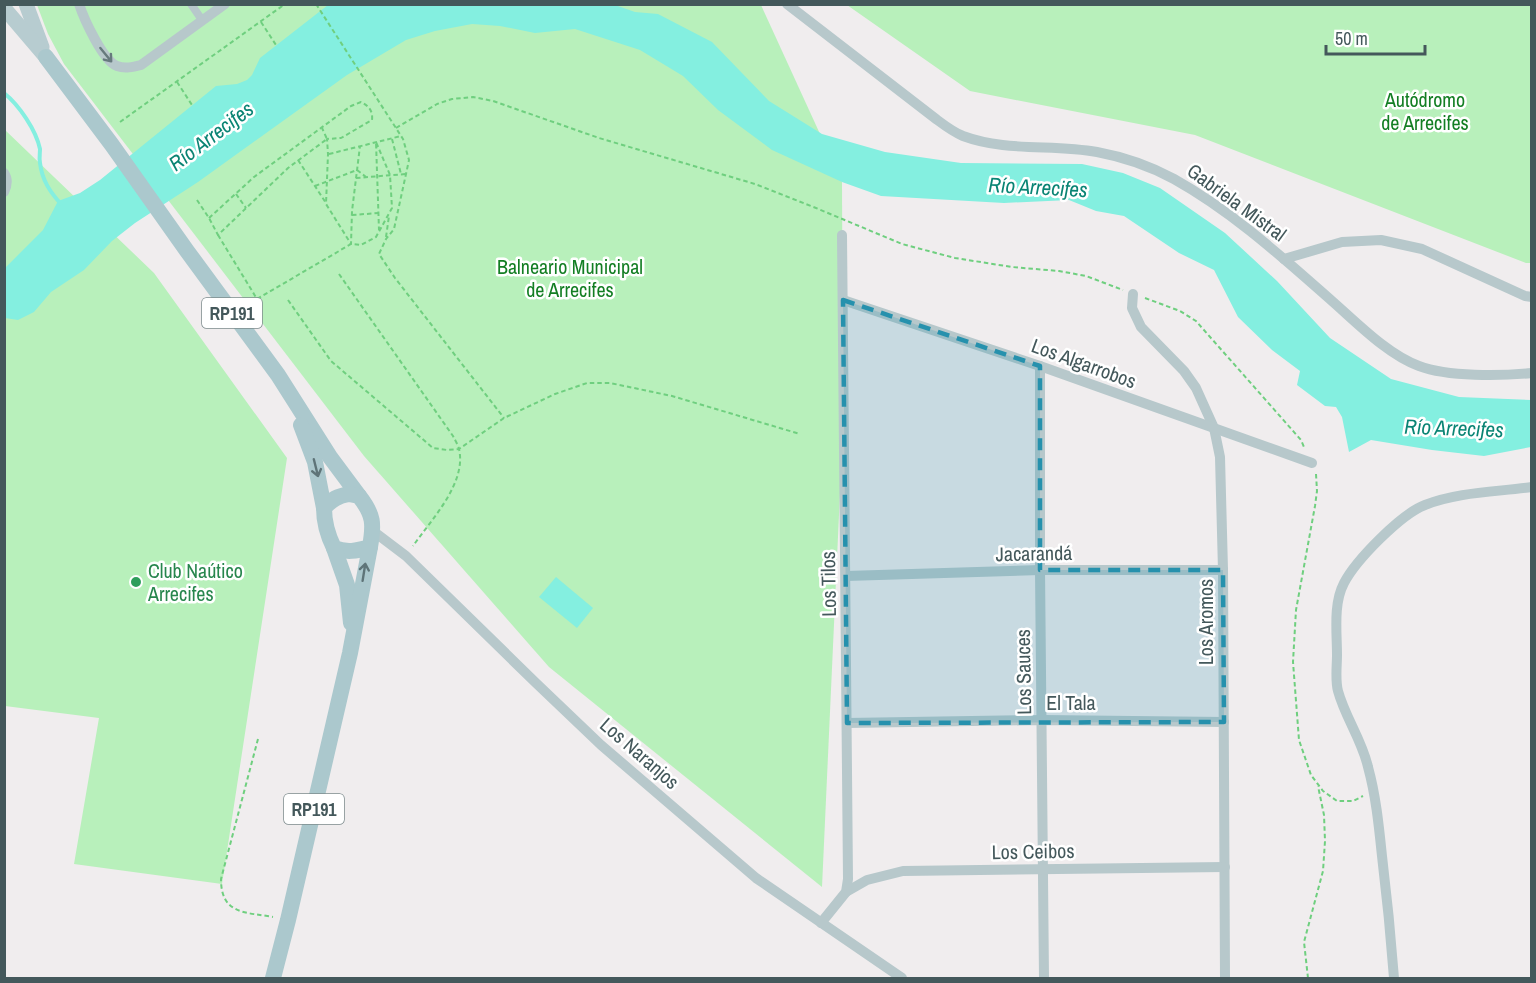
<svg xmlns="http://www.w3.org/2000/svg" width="1536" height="983" font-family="'Archivo Narrow',sans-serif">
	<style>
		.green { fill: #b8f0bb }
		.water { fill: #84efe0 }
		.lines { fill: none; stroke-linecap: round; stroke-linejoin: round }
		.stream { stroke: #84efe0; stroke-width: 4 }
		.path { stroke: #6fcf7f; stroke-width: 2; stroke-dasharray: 4.5 3; stroke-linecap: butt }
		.pedestrian { stroke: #b7c8cb; stroke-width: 8 }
		.minor { stroke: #b7c8cb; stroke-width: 10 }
		.secondary { stroke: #b7ccd0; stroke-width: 15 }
		.primary { stroke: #abc8cd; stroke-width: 16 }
		.oneway { stroke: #667a7d }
		.oneway2 { stroke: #5e7478 }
		.marked { fill: #2691ad; fill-opacity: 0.2; stroke: #2691ad; stroke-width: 4.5; stroke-dasharray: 12 8; stroke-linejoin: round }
		.leisure-dot { fill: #2e9e5b; stroke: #fff; stroke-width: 2 }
		.labels { text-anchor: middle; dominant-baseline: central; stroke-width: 5; stroke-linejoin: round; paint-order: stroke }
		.shield { fill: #fff; stroke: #7c8a8c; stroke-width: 1.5 }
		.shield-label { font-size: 18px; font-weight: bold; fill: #44585b }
		.park-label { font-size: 20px; fill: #137e23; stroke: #fff }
		.street-label { font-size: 20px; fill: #44585b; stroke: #fff }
		.leisure-label { font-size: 20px; fill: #27864d; stroke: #fff; text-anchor: start }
		.water-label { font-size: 21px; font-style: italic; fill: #0a8474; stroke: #fff }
	</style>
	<rect width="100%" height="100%" fill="#f0edee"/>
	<g class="green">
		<polygon points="37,5 761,5 842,182 843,427 822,887 549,667 364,456 64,64 48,34"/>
		<polygon points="847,5 1531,5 1531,263 1526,263 1195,135 970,91"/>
		<polygon points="4,129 154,273 287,458 222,884 74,864 99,718 5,706"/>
	</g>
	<g class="water">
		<polygon points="328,5 615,5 635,12 658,14 712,42 769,101 822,134 885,152 961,163 1082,164 1123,173 1160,188 1225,233 1277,281 1330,338 1391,379 1459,397 1531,400 1531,447 1484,456 1432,450 1371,440 1349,452 1342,417 1336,407 1325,406 1297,385 1300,371 1272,350 1238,317 1214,270 1179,253 1124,216 1096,211 1069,200 1004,203 881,196 842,182 772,150 718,110 683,76 640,50 575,29 535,33 500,26 472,24 435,31 406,40 347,75 198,182 135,223 112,241 84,270 51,292 34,312 18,320 5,318 5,268 43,230 58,201 80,193 100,180 216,86 237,84 247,80 252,75 260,58"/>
		<polygon points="556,577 593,608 577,628 539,597"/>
	</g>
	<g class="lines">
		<path class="stream" d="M4 93C19 105 36 130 40 149 40 153 39 158 40 163 42 180 50 192 61 204"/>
		<g class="path">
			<polyline points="316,4 403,139 409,160 401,197 394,229 386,239 379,254 395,278 504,418"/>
			<polyline points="261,22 276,45"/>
			<polyline points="177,82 192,105"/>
			<polyline points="120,122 285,4"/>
			<polyline points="396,128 437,104 452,99 473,97 493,101 599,138 755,184 816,208 902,244 955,258 1012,267 1059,271 1086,276 1123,290"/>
			<polyline points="392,139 401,174"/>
			<polyline points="329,154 401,136"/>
			<polyline points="298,160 326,203"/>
			<polyline points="356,178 406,174"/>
			<polyline points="315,186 357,170 366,177"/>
			<polyline points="236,194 246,208"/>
			<polyline points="197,200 209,218 218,235 288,168 327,139 322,128"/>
			<polyline points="352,215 379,213"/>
			<path d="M209 218 254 177 351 106 361 102C369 106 373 111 372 120L341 138 327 139 328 154 326 204 351 244 352 211 360 146"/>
			<polyline points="218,235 257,299 351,244 361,245 376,237 392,208 390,175 376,142 379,230"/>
			<polyline points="386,237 389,216"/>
			<path d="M339 274 453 436C455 440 458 445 459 449 467 483 431 520 413 546"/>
			<polyline points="1145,298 1180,311 1196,321 1301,440 1304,447"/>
			<polyline points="288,300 331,361 433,448 447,450 459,449 504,418 555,394 587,383 610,383 672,396 800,434"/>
			<polyline points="1316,474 1317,491 1315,506 1296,610 1293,662 1299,740 1311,775 1323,791 1337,801 1353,801 1363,796"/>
			<path d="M258 739 221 879C221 915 246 912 273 917"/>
			<polyline points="1308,978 1304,942 1323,871 1325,841 1324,815 1318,786"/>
		</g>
		<polyline class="pedestrian" points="191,4 202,20"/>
		<g class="minor">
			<path d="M79 4C84 19 103 61 117 66 125 69 133 67 141 65L225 4"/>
			<path d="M787 4 936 119C944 125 953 132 963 136 1006 152 1053 144 1097 152 1124 157 1150 166 1174 179 1233 212 1282 257 1332 301 1356 322 1388 355 1419 366 1448 377 1501 376 1532 373"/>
			<path d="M4 173C8 179 7 186 4 192"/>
			<polyline points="1284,259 1342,242 1381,240 1422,249 1525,296 1532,297"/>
			<polyline points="1133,294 1132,308 1141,327 1184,371 1196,388 1214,428 1220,457 1223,570 1225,978"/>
			<polyline points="843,300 1040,366 1312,463"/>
			<polyline points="1040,366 1040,570 1044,978"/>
			<polyline points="373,531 406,556 536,683 601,745 756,878 902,978"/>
			<polyline points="846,576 1040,570 1223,570"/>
			<polyline points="847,723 1042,720 1224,722"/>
			<polyline points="846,892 867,880 903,871 1225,867"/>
			<polyline points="821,923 846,892 848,879 842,235"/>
			<path d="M1394 978C1391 938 1387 897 1382 856 1379 827 1376 796 1368 767 1362 740 1345 717 1338 691 1335 680 1337 666 1337 655 1337 632 1333 604 1344 583 1356 560 1401 514 1425 505 1458 492 1496 492 1532 487"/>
		</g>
		<g class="secondary">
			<polyline points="26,4 42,47"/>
			<polyline points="4,8 46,57"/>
		</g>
		<g class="primary">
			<polyline points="46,57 112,145 187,251 278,375 330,457 359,496"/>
			<polyline points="301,425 315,462 324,508"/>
			<path d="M349 494 359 496C374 515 374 524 370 547 356 551 347 553 334 548 327 534 324 523 324 508 332 499 338 496 349 494Z"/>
			<polyline points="334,548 347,585 351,623"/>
			<polyline points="273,978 288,920 350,653 370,547"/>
		</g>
	</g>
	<defs><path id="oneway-shaft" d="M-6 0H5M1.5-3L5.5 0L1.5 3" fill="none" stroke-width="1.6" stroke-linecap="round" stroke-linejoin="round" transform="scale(1.5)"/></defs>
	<use class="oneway" href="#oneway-shaft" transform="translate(106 55) rotate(51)"/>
	<g class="oneway2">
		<use href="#oneway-shaft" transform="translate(316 468) rotate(76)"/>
		<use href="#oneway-shaft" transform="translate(364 572) rotate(-81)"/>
	</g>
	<path class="marked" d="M843 300 1040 366V570H1223L1224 722 847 723Z"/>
	<circle class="leisure-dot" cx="136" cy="582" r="6"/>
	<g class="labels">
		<g class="shield">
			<rect x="202" y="298" width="60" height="30" rx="4.5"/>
			<rect x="284" y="794" width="60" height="30" rx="4.5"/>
		</g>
		<g class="shield-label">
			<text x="232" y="313">RP191</text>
			<text x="314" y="809">RP191</text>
		</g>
		<g class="park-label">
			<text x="1425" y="99">Autódromo<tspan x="1425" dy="23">de Arrecifes</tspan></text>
			<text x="570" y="266">Balneario Municipal<tspan x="570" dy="23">de Arrecifes</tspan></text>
		</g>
		<g class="street-label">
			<text transform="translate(1237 202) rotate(36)">Gabriela Mistral</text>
			<text transform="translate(1084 363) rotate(20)">Los Algarrobos</text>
			<text transform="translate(1034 553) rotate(-1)">Jacarandá</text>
			<text transform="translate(828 584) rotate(-91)">Los Tilos</text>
			<text transform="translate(1205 622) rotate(-90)">Los Aromos</text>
			<text transform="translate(1023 672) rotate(-91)">Los Sauces</text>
			<text x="1071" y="702">El Tala</text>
			<text transform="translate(640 753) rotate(41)">Los Naranjos</text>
			<text transform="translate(1033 851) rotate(-1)">Los Ceibos</text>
		</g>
		<g class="leisure-label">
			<text x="148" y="570">Club Naútico<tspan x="148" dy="23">Arrecifes</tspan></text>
		</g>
		<g class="water-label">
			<text transform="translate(211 136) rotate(-37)">Río Arrecifes</text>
			<text transform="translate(1038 187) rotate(3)">Río Arrecifes</text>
			<text transform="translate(1454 428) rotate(2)">Río Arrecifes</text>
		</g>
	</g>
	<rect width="1536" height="983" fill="none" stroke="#44585b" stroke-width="12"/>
	<path d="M1326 45v9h99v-9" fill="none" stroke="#44585b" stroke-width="3"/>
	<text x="1335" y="45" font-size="18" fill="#44585b" stroke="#ffffff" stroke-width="4.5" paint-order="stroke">50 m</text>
</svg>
